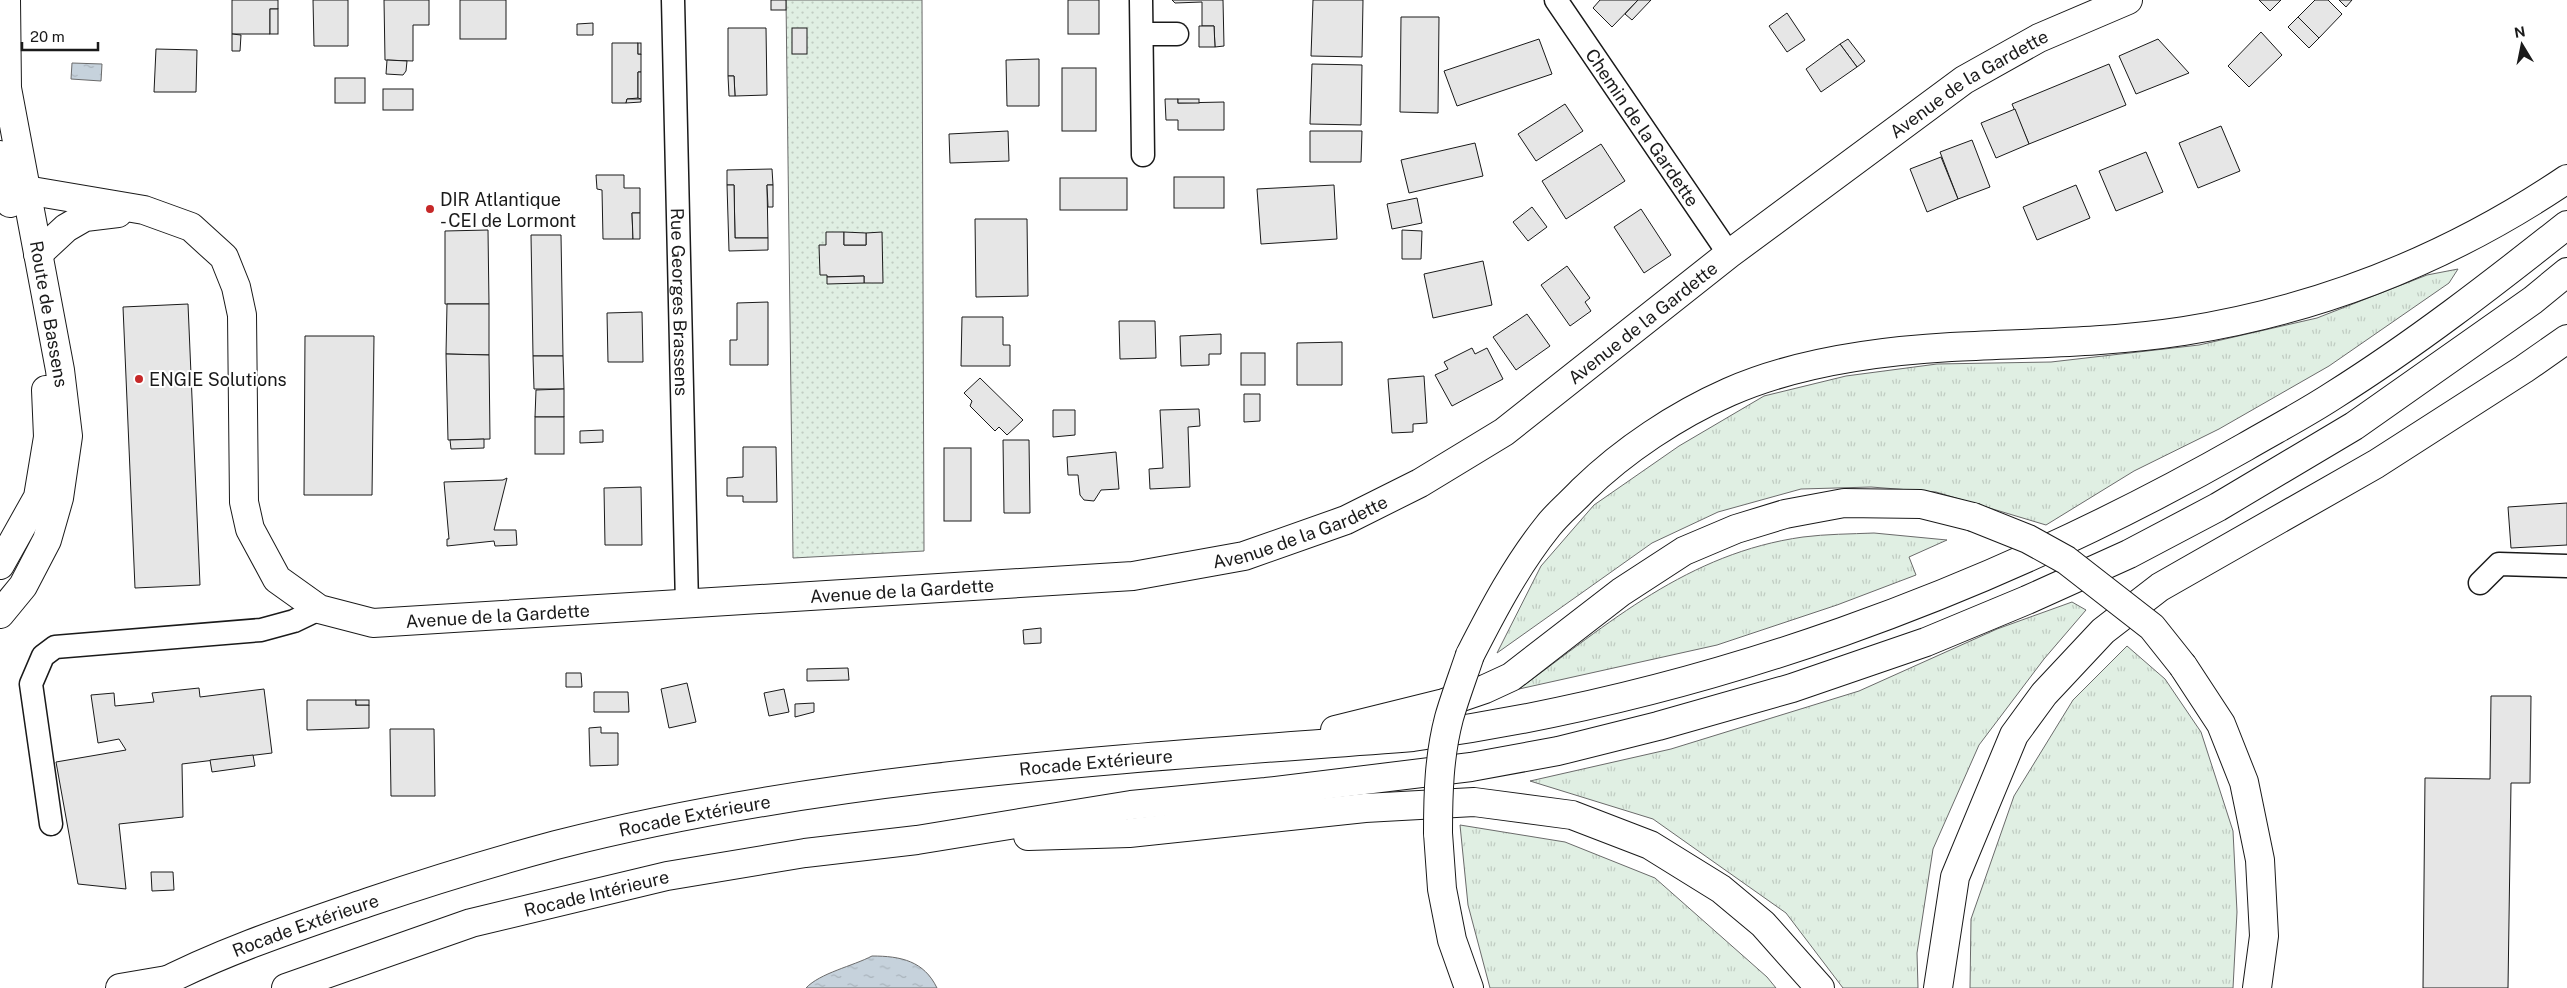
<svg xmlns="http://www.w3.org/2000/svg" width="2567" height="988" font-family="'Public Sans',sans-serif">
	<style>
		.grass { fill: url(#grass-tufts); stroke: #6a6a6a }
		.park { fill: url(#park-dots); stroke: #6a6a6a }
		.water { fill: url(#water-ripples); stroke: #6a6a6a }
		.building { fill: #e6e6e6; stroke: #1a1a1a }
		.lines { fill: none; stroke-linecap: round; stroke-linejoin: round }
		.minor-casing { stroke: #1a1a1a; stroke-width: 25 }
		.secondary-casing { stroke: #1a1a1a; stroke-width: 30 }
		.motorway-casing { stroke: #1a1a1a; stroke-width: 30 }
		.minor { stroke: #fff; stroke-width: 22 }
		.secondary { stroke: #fff; stroke-width: 28 }
		.motorway { stroke: #fff; stroke-width: 28 }
		.motorway-bridge-casing { stroke: #1a1a1a; stroke-width: 30; stroke-linecap: butt }
		.motorway-bridge { stroke: #fff; stroke-width: 28 }
		.poi-dot { fill: #c62828; stroke: #fff; stroke-width: 2 }
		.labels { text-anchor: middle; dominant-baseline: central; stroke-width: 4; stroke-linejoin: round; paint-order: stroke }
		.street-label { font-size: 18px; fill: #1a1a1a; stroke: #fff }
		.poi-label { font-size: 18px; fill: #1a1a1a; stroke: #fff; text-anchor: start }
	</style>
	<defs>
		<pattern id="grass-tufts" width="24" height="20" patternUnits="userSpaceOnUse" patternTransform="scale(1.25)"><rect width="24" height="20" fill="#e0efe3"/><path d="M3 7l-1-3M5 7V3M7 7l1-3M15 17l-1-3M17 17v-4M19 17l1-3" fill="none" stroke="#c0ccc2"/></pattern>
		<pattern id="park-dots" width="8" height="8" patternUnits="userSpaceOnUse" patternTransform="scale(1.25)"><rect width="8" height="8" fill="#e0efe3"/><path d="M2 2h.1M6 6h.1" fill="none" stroke="#c0ccc2" stroke-width="1.8" stroke-linecap="round"/></pattern>
		<pattern id="water-ripples" width="26" height="14" patternUnits="userSpaceOnUse" patternTransform="scale(1.25)"><rect width="26" height="14" fill="#c6d2dc"/><path d="M2 4q2-2 4 0t4 0M15 11q2-2 4 0t4 0" fill="none" stroke="#aab4bc"/></pattern>
	</defs>
	<rect width="100%" height="100%" fill="#fff"/>
	<g class="grass">
		<polygon points="2458,269 2449,283 2329,366 2219,429 2134,471 2046,525 1936,492 1871,487 1801,489 1718,512 1652,543 1497,653 1541,566 1594,505 1679,446 1764,396 1846,376 1937,364 2051,362 2199,345 2317,318 2427,275"/>
		<path d="M1874 533 1947 540 1909 557 1916 575 1837 605 1717 645 1519 689C1609 623 1688 553 1803 537 1826 534 1851 534 1874 533Z"/>
		<polygon points="2072,602 2086,610 2044,659 1979,745 1933,849 1917,953 1918,988 1843,988 1786,913 1653,819 1530,781 1671,749 1859,691 1997,629"/>
		<polygon points="2127,646 2165,679 2201,732 2233,831 2237,912 2233,988 1970,988 1971,919 2014,796 2073,700"/>
		<polygon points="1460,825 1565,842 1655,878 1767,977 1776,988 1490,988 1468,905"/>
	</g>
	<polygon class="park" points="786,0 922,0 924,551 793,558"/>
	<g class="water">
		<polygon points="72,63 102,64 101,81 71,79"/>
		<path d="M872 956C901 956 924 961 937 988H806C820 973 853 966 872 956Z"/>
	</g>
	<g class="building">
		<polygon points="232,0 278,0 278,9 270,9 270,34 232,34"/>
		<polygon points="313,0 348,0 348,46 314,46"/>
		<polygon points="384,0 429,0 429,25 413,25 413,61 385,60"/>
		<rect x="460" y="0" width="46" height="39"/>
		<rect x="771" y="0" width="15" height="10"/>
		<rect x="1068" y="0" width="31" height="34"/>
		<polygon points="1172,0 1223,0 1224,46 1215,47 1214,26 1202,26 1202,2 1175,3"/>
		<polygon points="1313,0 1363,0 1362,57 1311,56"/>
		<polygon points="1600,0 1638,0 1612,27 1593,8"/>
		<polygon points="1638,0 1651,0 1632,20 1625,14"/>
		<polygon points="2259,0 2281,0 2270,11"/>
		<polygon points="2315,0 2328,0 2342,14 2319,38 2298,17"/>
		<polygon points="2339,0 2352,0 2346,7"/>
		<rect x="270" y="9" width="8" height="25"/>
		<polygon points="1787,13 1805,40 1787,52 1769,26"/>
		<polygon points="1401,17 1439,17 1438,113 1400,112"/>
		<polygon points="2298,17 2319,38 2309,48 2288,27"/>
		<polygon points="593,23 593,35 577,35 577,24"/>
		<polygon points="1199,26 1214,26 1215,47 1199,47"/>
		<polygon points="728,28 766,28 767,95 735,96 734,76 728,76"/>
		<rect x="792" y="28" width="15" height="26"/>
		<polygon points="2261,32 2282,55 2249,87 2228,66"/>
		<polygon points="232,34 241,35 240,51 232,51"/>
		<polygon points="1539,39 1552,74 1457,106 1444,71"/>
		<polygon points="1848,39 1865,61 1857,67 1840,44"/>
		<polygon points="2158,39 2189,73 2136,94 2119,56"/>
		<polygon points="612,43 638,43 638,54 641,54 641,72 638,72 638,98 627,99 626,103 612,103"/>
		<rect x="638" y="43" width="3" height="11"/>
		<polygon points="1840,44 1857,67 1821,92 1806,69"/>
		<polygon points="156,49 197,50 196,92 154,92"/>
		<polygon points="1039,59 1039,106 1007,106 1006,60"/>
		<polygon points="387,60 407,61 406,71 403,75 386,74"/>
		<polygon points="1312,64 1362,65 1361,125 1310,124"/>
		<polygon points="2109,64 2126,105 2029,144 2012,104"/>
		<rect x="1062" y="68" width="34" height="63"/>
		<polygon points="638,72 641,72 641,99 638,98"/>
		<polygon points="728,76 734,76 735,96 729,96"/>
		<rect x="335" y="78" width="30" height="25"/>
		<rect x="383" y="89" width="30" height="21"/>
		<polygon points="627,99 641,99 641,102 626,103"/>
		<polygon points="1165,99 1178,99 1178,103 1224,102 1224,130 1178,130 1178,120 1166,120"/>
		<rect x="1178" y="99" width="21" height="4"/>
		<polygon points="1565,104 1583,131 1536,161 1518,134"/>
		<polygon points="2015,109 2029,144 1996,158 1981,123"/>
		<polygon points="2221,126 2240,171 2198,188 2179,143"/>
		<polygon points="1008,131 1009,161 950,163 949,134"/>
		<polygon points="1310,131 1362,131 1361,162 1310,162"/>
		<polygon points="1972,140 1990,187 1958,199 1940,152"/>
		<polygon points="1475,143 1483,176 1409,193 1401,160"/>
		<polygon points="1601,144 1625,181 1566,219 1542,181"/>
		<polygon points="2146,152 2163,192 2116,211 2099,171"/>
		<polygon points="1941,157 1958,199 1927,212 1910,169"/>
		<polygon points="772,169 773,185 767,185 768,238 735,238 734,185 727,185 727,170"/>
		<polygon points="596,175 624,175 624,188 640,188 640,213 632,213 633,239 603,239 602,190 597,189"/>
		<rect x="1174" y="177" width="50" height="31"/>
		<rect x="1060" y="178" width="67" height="32"/>
		<polygon points="727,185 734,185 735,238 768,238 768,250 729,251"/>
		<polygon points="767,185 773,185 773,207 768,207"/>
		<polygon points="1334,185 1337,239 1261,244 1257,189"/>
		<polygon points="2076,185 2090,218 2037,240 2023,207"/>
		<polygon points="1417,198 1422,223 1392,229 1387,204"/>
		<polygon points="1532,207 1547,227 1528,241 1513,222"/>
		<polygon points="1641,209 1671,255 1644,273 1614,227"/>
		<polygon points="632,213 640,213 640,239 633,239"/>
		<polygon points="975,219 1027,219 1028,296 976,297"/>
		<polygon points="488,230 489,304 445,304 445,231"/>
		<polygon points="1402,230 1422,231 1421,259 1402,259"/>
		<polygon points="826,232 844,232 844,245 866,245 866,233 882,232 883,283 864,283 864,276 827,277 827,275 820,275 819,245 826,245"/>
		<polygon points="844,232 866,233 866,245 844,245"/>
		<polygon points="531,235 561,235 563,356 533,356"/>
		<polygon points="1483,261 1492,305 1433,318 1424,274"/>
		<polygon points="1567,266 1590,298 1585,302 1591,311 1570,326 1541,285"/>
		<polygon points="864,276 864,283 827,284 827,277"/>
		<polygon points="768,302 768,365 730,365 730,340 737,340 737,303"/>
		<polygon points="188,304 200,585 135,588 123,307"/>
		<polygon points="447,304 489,304 489,355 446,354"/>
		<polygon points="642,312 643,362 608,362 607,313"/>
		<polygon points="1527,314 1550,346 1516,370 1493,337"/>
		<polygon points="962,317 1003,317 1003,345 1010,345 1010,366 961,366"/>
		<polygon points="1119,321 1155,321 1156,358 1120,359"/>
		<polygon points="1221,334 1221,354 1209,354 1209,365 1181,366 1180,336"/>
		<polygon points="305,336 374,336 372,495 304,495"/>
		<polygon points="1342,342 1342,385 1297,385 1297,343"/>
		<polygon points="1472,348 1475,354 1487,348 1503,379 1452,406 1435,375 1448,369 1444,362"/>
		<rect x="1241" y="353" width="24" height="32"/>
		<polygon points="446,354 489,355 490,439 448,440"/>
		<polygon points="533,356 563,356 564,389 534,389"/>
		<polygon points="1424,376 1427,423 1413,424 1413,432 1392,433 1388,379"/>
		<polygon points="980,378 1023,420 1007,435 999,427 995,431 970,406 972,401 964,393"/>
		<polygon points="564,389 564,417 535,417 536,390"/>
		<polygon points="1244,394 1260,394 1260,421 1244,422"/>
		<polygon points="1199,409 1200,426 1188,427 1190,487 1150,489 1149,469 1163,468 1160,410"/>
		<polygon points="1053,410 1075,410 1075,435 1053,437"/>
		<rect x="535" y="417" width="29" height="37"/>
		<polygon points="603,430 603,442 580,443 580,431"/>
		<polygon points="484,439 484,448 451,449 450,440"/>
		<polygon points="1003,440 1029,440 1030,513 1004,513"/>
		<polygon points="743,447 776,447 777,502 743,502 743,496 727,496 727,478 743,477"/>
		<rect x="944" y="448" width="27" height="73"/>
		<polygon points="1116,452 1119,489 1101,490 1094,501 1084,500 1080,495 1078,475 1068,475 1067,457"/>
		<polygon points="507,478 494,530 516,530 517,545 495,546 494,541 447,546 447,539 449,539 444,482 503,480"/>
		<polygon points="641,487 642,545 605,545 604,488"/>
		<polygon points="2567,503 2567,545 2511,548 2508,507"/>
		<polygon points="1041,628 1041,643 1024,644 1023,630"/>
		<polygon points="848,668 849,680 807,681 807,669"/>
		<polygon points="566,673 581,673 582,687 566,687"/>
		<polygon points="687,683 696,722 669,728 661,689"/>
		<polygon points="199,688 200,697 264,689 272,753 182,764 183,817 119,824 126,889 78,884 56,762 126,750 119,739 98,743 91,695 114,693 115,706 154,702 152,693"/>
		<polygon points="784,689 789,712 769,716 764,693"/>
		<polygon points="594,692 628,692 629,712 594,712"/>
		<polygon points="2491,696 2531,696 2530,783 2511,783 2508,988 2423,988 2425,778 2490,779"/>
		<polygon points="307,700 356,700 356,705 369,705 369,728 307,730"/>
		<rect x="356" y="700" width="13" height="5"/>
		<polygon points="814,703 814,712 795,717 795,704"/>
		<polygon points="601,727 601,733 618,733 618,765 590,766 589,728"/>
		<polygon points="390,729 434,729 435,796 391,796"/>
		<polygon points="253,755 255,766 212,772 210,760"/>
		<polygon points="151,872 173,872 174,890 152,891"/>
	</g>
	<g class="lines">
		<defs>
			<g id="minor">
				<path id="s1" d="M673 0 687 605"/>
				<polyline points="1141,0 1143,155"/>
				<path id="s2" d="M1556 0 1729 254"/>
				<polyline points="1142,34 1177,34"/>
				<polyline points="2480,583 2499,564 2567,566"/>
				<polyline points="51,824 31,684 43,656 55,647 261,630 294,621 319,609"/>
			</g>
			<g id="secondary">
				<polyline points="0,155 10,203"/>
				<path id="s3" d="M26 190 144 210 191 227 224 257 236 287 242 315 244 502 250 529 277 579 319 609 373 623 1133 576 1244 556 1346 520 1420 483 1504 432 1729 254 1964 80 2039 38 2128 0"/>
				<polyline points="38,254 66,228 85,217 118,213"/>
				<polyline points="0,565 38,497 48,437 46,390"/>
				<polyline points="0,614 23,586 47,540 59,498 68,436 60,370 7,88 6,0"/>
			</g>
			<g id="motorway">
				<path d="M1470 655C1493 610 1516 566 1548 526 1558 513 1572 502 1583 490 1624 450 1677 415 1729 392 1795 363 1880 351 1951 347 2028 343 2107 343 2184 331 2323 309 2450 258 2567 179"/>
				<polyline points="2183,666 2221,724 2244,782 2260,860 2264,936 2257,988"/>
				<polyline points="1335,730 1444,703 1485,689 1511,677 1621,592 1684,551 1736,529 1785,514 1844,503 1921,504 1973,517"/>
				<polyline points="1438,833 1442,889 1452,940 1469,988"/>
				<polyline points="1028,836 1129,833 1365,808 1474,802 1572,815 1650,845 1721,889 1763,924 1820,988"/>
				<polyline points="120,988 167,980"/>
				<path id="s4" d="M152 988C220 952 296 927 369 902 431 881 493 862 556 845 835 774 1127 759 1413 737 1705 697 1989 593 2245 447 2274 430 2305 414 2334 395 2415 344 2491 285 2567 225"/>
				<path id="s5" d="M286 988 471 923 667 876 805 853 917 840 1131 805 1266 792 1471 767 1558 751 1658 726 1792 688 1926 642 2027 600 2129 554 2218 507 2354 426 2533 300 2567 272"/>
				<polyline points="1938,988 1955,877 2014,735 2044,694 2103,631 2160,587 2376,464 2524,369 2567,339"/>
			</g>
		</defs>
		<use href="#minor" class="minor-casing"/>
		<use href="#secondary" class="secondary-casing"/>
		<use href="#motorway" class="motorway-casing"/>
		<use href="#minor" class="minor"/>
		<use href="#secondary" class="secondary"/>
		<use href="#motorway" class="motorway"/>
		<defs>
			<g id="motorway-bridge">
				<polyline points="1973,517 2028,539 2066,560 2152,627 2183,666"/>
				<path d="M1438 833C1438 794 1439 756 1449 718 1455 697 1463 676 1470 655"/>
			</g>
		</defs>
		<use href="#motorway-bridge" class="motorway-bridge-casing"/>
		<use href="#motorway-bridge" class="motorway-bridge"/>
	</g>
	<g class="poi-dot">
		<circle cx="430" cy="209" r="5"/>
		<circle cx="139" cy="379" r="5"/>
	</g>
	<g class="labels">
		<g class="street-label">
			<text stroke="none"><textPath href="#s3" startOffset="2399">Avenue de la Gardette</textPath></text>
			<text stroke="none"><textPath href="#s2" startOffset="154">Chemin de la Gardette</textPath></text>
			<text stroke="none"><textPath href="#s1" startOffset="302">Rue Georges Brassens</textPath></text>
			<text transform="translate(49 314) rotate(80)">Route de Bassens</text>
			<text stroke="none"><textPath href="#s3" startOffset="1994">Avenue de la Gardette</textPath></text>
			<text stroke="none"><textPath href="#s3" startOffset="1589">Avenue de la Gardette</textPath></text>
			<text stroke="none"><textPath href="#s3" startOffset="1184">Avenue de la Gardette</textPath></text>
			<text stroke="none"><textPath href="#s3" startOffset="779">Avenue de la Gardette</textPath></text>
			<text stroke="none"><textPath href="#s4" startOffset="976">Rocade Extérieure</textPath></text>
			<text stroke="none"><textPath href="#s4" startOffset="571">Rocade Extérieure</textPath></text>
			<text stroke="none"><textPath href="#s5" startOffset="325">Rocade Intérieure</textPath></text>
			<text stroke="none"><textPath href="#s4" startOffset="166">Rocade Extérieure</textPath></text>
		</g>
		<g class="poi-label">
			<text x="440" y="199">DIR Atlantique<tspan x="440" dy="21">- CEI de Lormont</tspan></text>
			<text x="149" y="379">ENGIE Solutions</text>
		</g>
	</g>
	<g transform="translate(2522 45) rotate(350)" stroke="#ffffff" stroke-width="4" paint-order="stroke">
	<path d="M0-4L9 19L0 12L-9 19Z" fill="#1a1a1a"/>
	<text y="-8" font-size="14" font-weight="bold" text-anchor="middle" fill="#1a1a1a">N</text>
	</g>
	<path d="M22 42v8h76v-8" fill="none" stroke="#1a1a1a" stroke-width="2.5"/>
	<text x="30" y="42" font-size="15" fill="#1a1a1a" stroke="#ffffff" stroke-width="4" paint-order="stroke">20 m</text>
</svg>
